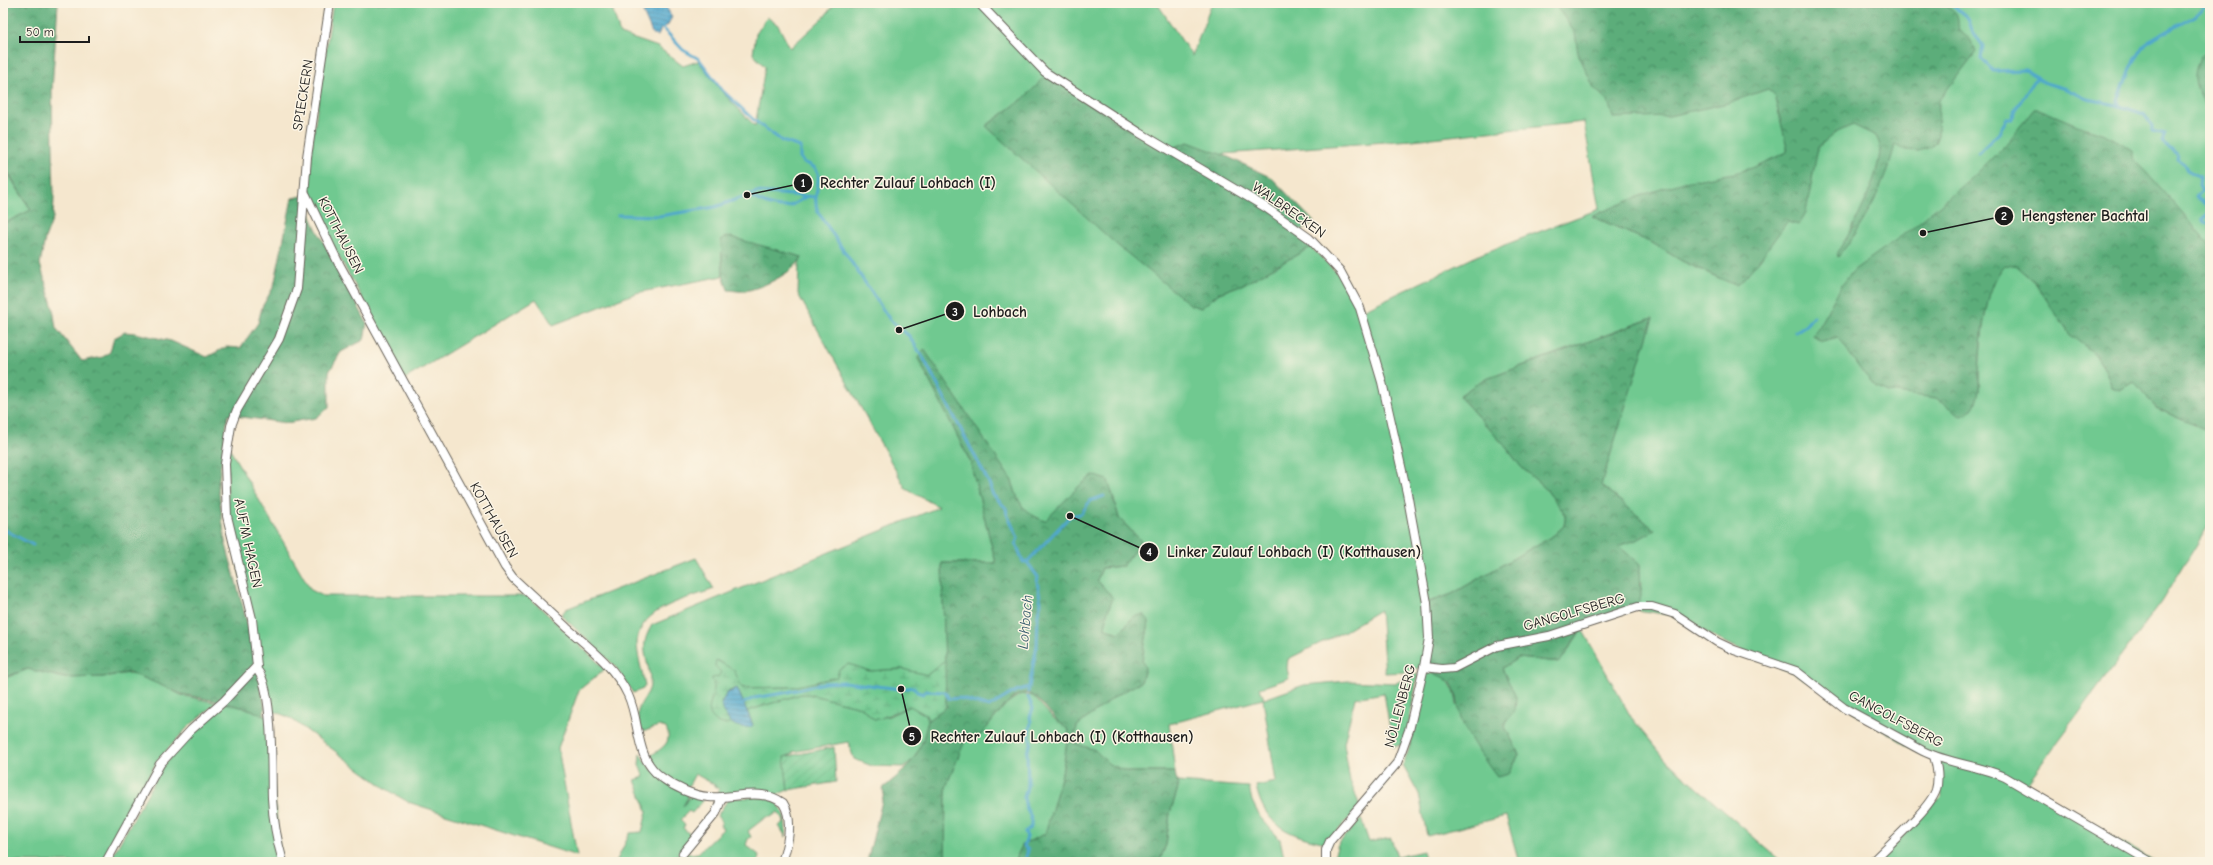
<svg xmlns="http://www.w3.org/2000/svg" width="2213" height="865" font-family="'Comic Neue',sans-serif">
	<style>
		.green { fill: #6fc990; stroke: #467256; fill-rule: evenodd }
		.forest { fill: url(#forest-crowns); stroke: #3c644b }
		.wetland { fill: url(#wetland-marsh); stroke: #467256 }
		.garden { fill: url(#garden-furrows); stroke: #467256 }
		.water { fill: url(#water-rules); stroke: #366274 }
		.lines { fill: none; stroke-linecap: round; stroke-linejoin: round }
		.stream { stroke: #50a7cd; stroke-width: 3 }
		.street-casing { stroke: #68635a; stroke-width: 10 }
		.street { stroke: #fff; stroke-width: 8 }
		.labels { text-anchor: middle; dominant-baseline: central; stroke-width: 3; stroke-linejoin: round; paint-order: stroke }
		.street-label { font-size: 14px; fill: #1c1c1c; stroke: #fcf5e5 }
		.water-label { font-size: 15px; font-style: italic; fill: #335b6c; stroke: #fcf5e5 }
		.leader { fill: none; stroke: #1c1c1c; stroke-width: 1.5 }
		.callout-dot { fill: #1c1c1c; stroke: #fcf5e5; stroke-width: 1.5 }
		.mark-label { font-size: 12px; text-anchor: middle; font-weight: bold; fill: #fff }
		.callout-label { font-size: 15px; text-anchor: middle; font-weight: bold; fill: #1c1c1c; stroke: #fcf5e5; stroke-width: 3; stroke-linejoin: round; paint-order: stroke }
	</style>
	<defs>
		<pattern id="forest-crowns" width="20" height="18" patternUnits="userSpaceOnUse"><rect width="20" height="18" fill="#5bad7a"/><path d="M2 6a3 3 0 1 1 6 0M12 15a3 3 0 1 1 6 0" fill="none" stroke="#4a8c63"/></pattern>
		<pattern id="wetland-marsh" width="20" height="14" patternUnits="userSpaceOnUse"><rect width="20" height="14" fill="#6fc990"/><path d="M1 5h8M5 5V1M11 12h8M15 12V8" fill="none" stroke="#60ac7c"/></pattern>
		<pattern id="garden-furrows" width="10" height="10" patternUnits="userSpaceOnUse"><rect width="10" height="10" fill="#6fc990"/><path d="M-1 1l2-2M0 10L10 0M9 11l2-2" fill="none" stroke="#60ac7c"/></pattern>
		<pattern id="water-rules" width="6" height="5" patternUnits="userSpaceOnUse"><rect width="6" height="5" fill="#50a7cd"/><path d="M0 2.5h6" fill="none" stroke="#4287a6"/></pattern>
	</defs>
	<rect width="100%" height="100%" fill="#fcf5e5"/>
	<filter id="ink" filterUnits="userSpaceOnUse"><feTurbulence type="fractalNoise" baseFrequency=".025" numOctaves="2"/><feDisplacementMap in="SourceGraphic" scale="8" xChannelSelector="R" yChannelSelector="G"/><feConvolveMatrix kernelMatrix="1 2 1 2 8 2 1 2 1" color-interpolation-filters="sRGB"/></filter>
	<filter id="wash" filterUnits="userSpaceOnUse"><feTurbulence type="fractalNoise" baseFrequency=".012" numOctaves="4" result="noise"/><feDisplacementMap in="SourceGraphic" scale="16" xChannelSelector="R" yChannelSelector="G"/><feGaussianBlur stdDeviation="0.9" result="paint"/><feColorMatrix in="noise" values="0 0 0 0 0 0 0 0 0 0 0 0 0 0 0 0 0 1.4 0 .05"/><feComposite in="paint" operator="in"/></filter>
	<g filter="url(#wash)">
		<rect width="100%" height="100%" fill="#f5e7ce"/>
		<g class="green">
			<path d="M333 3H619L612 8 620 34 658 47 683 66 698 61 723 93 755 126 765 67 753 54 756 34 767 17 778 25 790 48 825 16 835 3H1157L1192 56 1212 3H2210V352L2099 360 2106 371 2112 387 2120 390 2134 381 2156 408 2210 432V523L2162 601 2025 786 2156 862H1877L1941 797 1940 764 1924 756 1794 673 1760 660 1670 615 1638 610 1642 583 1619 546 1655 530 1601 485 1652 318 1481 381 1459 396 1505 446 1521 466 1545 488 1566 515 1564 526 1554 535 1452 594 1425 603 1427 630 1424 666 1407 672 1385 673 1380 610 1345 631 1288 659 1287 668 1289 678 1260 688 1264 699 1304 685 1348 681 1396 683 1418 673 1405 744 1393 747 1384 693 1355 698 1344 743 1350 781 1360 806 1327 843C1290 836 1264 826 1256 786L1276 782 1263 699 1169 724 1175 772H1128L1109 764 1095 750 1074 743 1077 726 1117 695 1141 682 1145 668 1142 660 1149 622 1133 617 1120 633 1105 629 1107 613 1113 598 1097 580 1102 568 1123 566 1141 541 1119 518 1112 492 1063 504 1045 521C1022 512 1019 504 1012 481L918 358 970 461 996 563H942L945 661 927 675 902 669 869 671 849 664 837 677 794 687 737 688 753 725 747 711 801 694H808L861 707 874 719 889 716 910 706 926 715 928 720 924 738 916 757 904 767 872 766 854 759 848 742 793 752 792 754 785 757 788 790 776 795 717 794 719 788H716L715 785 695 774 688 787C671 780 659 772 650 756 662 748 673 743 666 728L659 726 642 732C640 726 636 714 639 708 642 700 649 694 650 685 651 660 636 650 652 625L939 507 906 489 798 294 799 265 802 257 721 240 723 276 636 293 553 325 536 299 403 380 377 325 321 224 309 187 313 137ZM1048 74 1115 122 1165 151 1226 157 1223 154 1412 140 1584 122 1599 209 1481 254 1361 311 1341 277 1311 247 1246 283 1219 293 1201 308 986 126 1023 99ZM1599 213 1721 279 1682 261 1654 244 1594 217ZM1994 267 2001 270C1982 289 1979 365 1979 391L1955 411Z"/>
			<polygon points="3,166 31,210 3,224"/>
			<polygon points="228,446 311,590 323,596 528,596 605,669 579,690 558,748 577,856 408,802 388,790 290,718 277,712 271,713 227,516"/>
			<path d="M696 558 714 589C688 599 640 607 637 642 637 655 642 671 645 685L643 689 633 693 615 666 561 615 566 609Z"/>
			<path d="M1582 629 1631 717 1667 761 1782 862H1519L1506 816 1427 836 1419 794 1403 765C1415 735 1421 706 1424 674 1446 671 1455 686 1457 705L1509 774 1519 754 1505 727 1507 719 1515 711 1502 668 1518 658 1560 662Z"/>
			<polygon points="28,669 64,678 103,677 130,673 160,684 181,695 217,703 188,727 157,761 102,862 3,862 3,679"/>
			<polygon points="1021,694 1033,696 1052,717 1069,730 1062,774 1045,835 1023,844 1014,862 945,862 946,787 965,735 971,737 981,735 1006,704"/>
			<polygon points="226,703 252,710 263,716 267,715 281,862 109,862 163,766 193,733"/>
			<path d="M640 753 649 767 687 793 688 797 683 806 691 795 704 800 692 813 689 811 680 820 685 825 683 828 692 836 688 844 677 853 679 855 698 853 723 829 720 825 722 822 717 816 729 798C767 798 786 790 786 837L779 826 784 821 778 812 771 817H766L748 831 751 837 748 839 746 845 759 855 758 862H616L630 833 642 832 647 811 635 780 644 777 639 765Z"/>
			<polygon points="1177,782 1249,787 1252,801 1260,817 1280,839 1285,862 1159,862 1166,845 1170,813 1178,788"/>
			<polygon points="1361,819 1369,842 1391,838 1397,857 1423,851 1426,862 1332,862 1338,844"/>
		</g>
		<g class="forest">
			<polygon points="3,3 58,3 52,90 54,199 53,218 45,239 40,264 53,308 56,328 82,361 103,357 110,352 114,338 125,332 135,333 171,341 207,357 226,347 240,348 258,323 262,307 274,286 292,198 302,196 316,228 367,323 364,340 341,352 329,372 329,407 316,418 286,423 228,415 218,485 225,541 248,626 265,707 263,716 252,710 226,703 181,694 130,672 103,677 65,678 28,669 3,678 3,224 31,210 3,164"/>
			<path d="M1554 3H1947L1948 7C1960 13 1957 18 1959 31L1970 39 1976 52 1939 100 1938 135 1935 143 1931 147 1918 151 1905 150 1895 145C1884 187 1865 223 1838 257L1837 252C1854 230 1880 175 1880 148 1880 144 1878 140 1876 136L1853 125 1835 133 1818 147 1806 212 1799 225 1787 222 1758 262 1737 286 1682 261 1654 244 1592 216 1645 194 1684 182 1734 173 1752 168 1787 152V147L1774 94 1768 89 1728 103 1669 116 1613 118 1608 101 1594 88 1578 53 1575 33Z"/>
			<path d="M2210 50V115C2202 97 2189 83 2198 63 2200 57 2204 52 2210 50Z"/>
			<polygon points="1048,74 1115,122 1165,151 1188,142 1223,155 1222,154 1272,178 1314,222 1297,234 1311,247 1246,283 1219,293 1201,308 1191,305 1117,245 986,126 1023,99"/>
			<path d="M2034 109H2039L2082 127 2106 134 2133 150V160L2144 170 2210 245V432L2156 408 2134 381 2120 390 2112 387 2106 371 2094 353 2070 335 2034 281 2018 267 2005 265C1984 287 1980 345 1979 375 1979 385 1980 393 1976 402 1973 410 1969 413 1961 416L1936 398 1888 392 1876 387 1860 369 1839 338 1822 342 1813 336 1842 285 1854 270 1910 230 1972 178 2006 144Z"/>
			<path d="M727 236 802 257C796 272 760 289 744 291 739 292 733 290 728 290L723 276 721 240Z"/>
			<path d="M1653 318 1601 485 1655 530 1639 539 1619 546 1640 565 1641 596 1638 607 1581 629 1560 662 1518 658 1502 668 1516 697 1515 711 1507 719 1505 727 1519 754 1509 774 1497 777C1484 760 1472 743 1463 724 1457 711 1459 693 1450 682 1446 678 1439 675 1434 673V668L1424 667 1427 603 1452 594 1554 535 1564 526 1566 515 1545 488 1521 467 1505 446 1459 396 1481 381Z"/>
			<path d="M924 349 1012 481C1019 504 1022 512 1045 521L1078 487 1093 475 1108 480 1119 518 1141 541 1123 566 1102 568 1097 580 1113 598 1107 613 1105 629 1120 633 1133 617 1144 614 1149 622 1142 660 1145 668 1141 682 1117 695 1077 726 1074 743 1095 750 1109 764 1128 772H1175L1178 788 1170 813 1166 845 1159 862H1014L1023 844 1045 834 1062 774 1069 730C1056 721 1048 709 1036 698 1015 678 991 727 979 736L974 737 965 735 964 743 946 787 945 862H867L884 793 882 789C911 765 920 757 928 720L946 707 942 563H996L970 461 918 358Z"/>
		</g>
		<path class="wetland" d="M716 660 734 670 742 688 794 687 837 677 839 669 849 664 869 671 902 669 927 675 945 661 946 707 928 720 926 715 910 706 879 719H874L861 707 808 694H801L747 711 737 688 729 691 721 702 730 723C724 725 719 724 715 720 703 710 714 699 714 687 714 684 712 681 712 678L718 677 721 672 715 666Z"/>
		<polygon class="garden" points="834,747 836,782 788,790 784,757"/>
		<g class="water">
			<path d="M640 3H664L672 17 667 26 662 27 658 36 653 35C650 28 640 7 640 3Z"/>
			<path d="M737 688 753 725 751 727C732 729 727 721 721 704L726 694Z"/>
		</g>
		<g class="lines">
			<g class="stream">
				<polyline points="1954,3 1955,7 1968,18 1972,30 1983,46 1981,58 1993,71 2025,70 2037,77 2042,82 2066,89 2087,99 2117,105 2144,114 2152,126 2152,131 2165,134 2162,142 2178,154 2177,159 2184,164 2187,170 2200,177 2199,186 2202,191 2196,197 2209,207 2207,214 2202,218 2204,222 2210,223"/>
				<path d="M662 27 683 50 699 59 722 90 754 120 782 141 800 147V158L804 163C832 169 809 191 818 212L890 320 909 336 924 359 989 483 993 495 1006 508 1007 514 1018 538 1016 543 1023 562H1027L1038 577 1037 582 1041 603 1038 613 1037 645 1028 692"/>
				<polyline points="2120,106 2118,101 2130,68 2146,43 2195,16 2209,3"/>
				<polyline points="1978,153 1999,133 2007,118 2013,118 2014,111 2037,77"/>
				<path d="M747 195C760 201 775 210 789 206 795 204 801 199 806 197"/>
				<polyline points="618,215 659,216 715,207 757,192 816,197"/>
				<polyline points="1795,332 1806,325 1813,316"/>
				<polyline points="3,529 33,545"/>
				<polyline points="1027,562 1070,516 1081,514 1090,501 1104,496"/>
				<polyline points="744,703 754,698 784,693 824,683 844,682 901,689 914,687 917,692 923,694 926,691 945,692 949,699 959,698 989,707 1016,691 1029,687"/>
				<polyline points="1022,862 1025,861 1028,850 1024,846 1027,837 1025,832 1031,827 1031,817 1026,808 1024,798 1028,783 1027,752 1031,743 1029,733 1031,722 1030,717 1033,708 1028,697"/>
			</g>
		</g>
	</g>
	<g filter="url(#ink)">
		<g class="lines">
			<defs>
				<g id="street">
					<polyline points="979,3 1045,72 1140,133 1265,207 1309,238 1340,271 1360,308 1382,382 1407,493 1427,603 1429,638 1424,667 1409,730 1397,763 1330,841 1326,850 1326,862"/>
					<path d="M306 195 338 262 505 567 513 578C531 595 549 611 567 628 589 647 615 667 628 695 641 723 634 757 661 777 674 787 693 796 709 797 732 799 762 787 783 803 794 820 788 844 782 862"/>
					<path d="M1424 667 1442 669 1454 668 1497 646 1549 636 1638 607H1652L1675 614 1717 642 1734 650 1796 671 1844 708 1923 751C1949 764 1979 765 2005 777L2151 862"/>
					<path d="M256 669C274 684 271 773 272 798 273 820 277 841 283 862"/>
					<polyline points="683,853 716,813 722,797"/>
					<polyline points="106,862 160,764 191,730 224,701 257,666 252,619 227,516 225,464 231,426 237,410 279,339 297,289 307,157 330,3"/>
					<path d="M1872 862C1888 845 1930 809 1936 790 1939 779 1937 766 1934 756"/>
				</g>
			</defs>
			<use href="#street" class="street-casing"/>
			<use href="#street" class="street"/>
		</g>
	</g>
	<g class="labels">
		<g class="street-label">
			<text transform="translate(303 95) rotate(-81)">SPIECKERN</text>
			<text transform="translate(1289 210) rotate(35)">WALBRECKEN</text>
			<text transform="translate(341 235) rotate(63)">KOTTHAUSEN</text>
			<text transform="translate(494 520) rotate(61)">KOTTHAUSEN</text>
			<text transform="translate(248 543) rotate(78)">AUF'M HAGEN</text>
			<text transform="translate(1574 612) rotate(-16)">GANGOLFSBERG</text>
			<text transform="translate(1400 706) rotate(-75)">NÖLLENBERG</text>
			<text transform="translate(1896 719) rotate(28)">GANGOLFSBERG</text>
		</g>
		<g class="water-label">
			<text transform="translate(1025 622) rotate(-85)">Lohbach</text>
		</g>
	</g>
	<path class="leader" d="M747 195L803 183M1923 233L2004 216M899 330L955 311M1070 516L1149 552M901 689L912 736"/>
	<g class="callout-dot">
		<circle cx="747" cy="195" r="4"/>
		<circle cx="1923" cy="233" r="4"/>
		<circle cx="899" cy="330" r="4"/>
		<circle cx="1070" cy="516" r="4"/>
		<circle cx="901" cy="689" r="4"/>
		<circle cx="803" cy="183" r="10"/>
		<circle cx="2004" cy="216" r="10"/>
		<circle cx="955" cy="311" r="10"/>
		<circle cx="1149" cy="552" r="10"/>
		<circle cx="912" cy="736" r="10"/>
	</g>
	<g class="mark-label">
		<text x="803" y="187">1</text>
		<text x="2004" y="220">2</text>
		<text x="955" y="316">3</text>
		<text x="1149" y="556">4</text>
		<text x="912" y="741">5</text>
	</g>
	<g class="callout-label">
		<text x="908" y="188">Rechter Zulauf Lohbach (I)</text>
		<text x="2085" y="221">Hengstener Bachtal</text>
		<text x="1000" y="317">Lohbach</text>
		<text x="1294" y="557">Linker Zulauf Lohbach (I) (Kotthausen)</text>
		<text x="1062" y="742">Rechter Zulauf Lohbach (I) (Kotthausen)</text>
	</g>
	<rect width="2213" height="865" fill="none" stroke="#fcf5e5" stroke-width="16"/>
	<path d="M20 36v6h69v-6" fill="none" stroke="#1c1c1c" stroke-width="2"/>
	<text x="26" y="36" font-size="12" fill="#1c1c1c" stroke="#fcf5e5" stroke-width="3" paint-order="stroke">50 m</text>
</svg>
